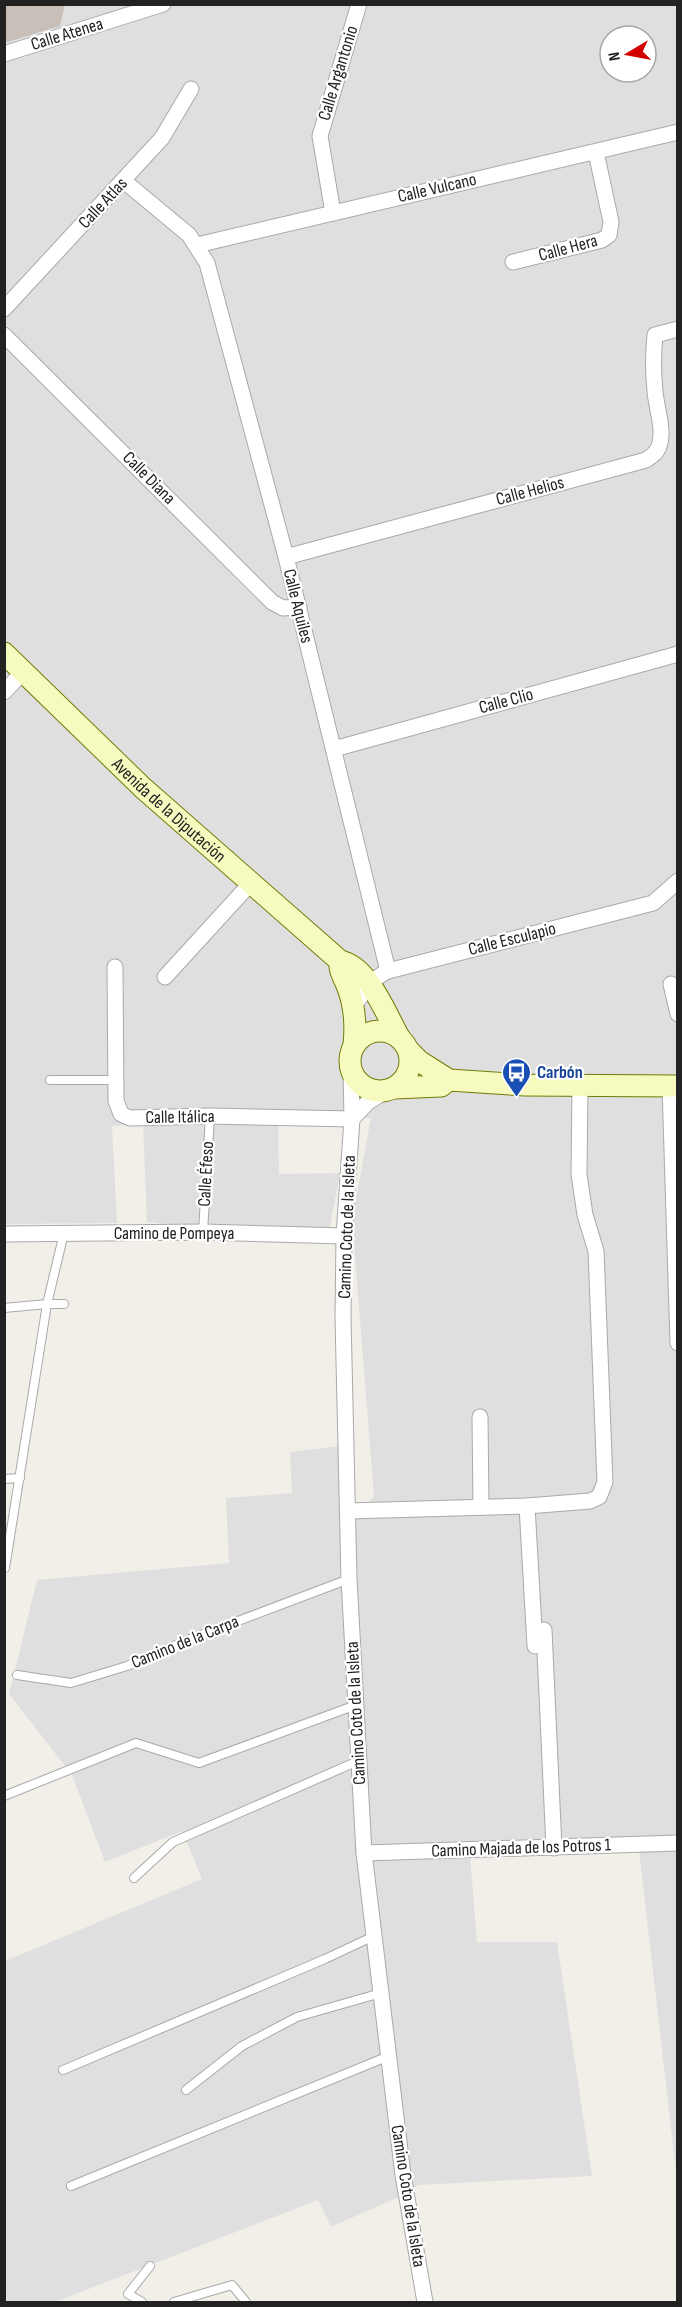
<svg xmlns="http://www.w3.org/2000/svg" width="682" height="2307" font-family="'Sofia Sans Condensed',sans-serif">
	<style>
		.residential { fill: #e0dfdf; fill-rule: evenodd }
		.building { fill: #c7bfb8 }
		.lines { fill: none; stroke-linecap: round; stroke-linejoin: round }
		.lane-casing { stroke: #a9a9a9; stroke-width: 10 }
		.street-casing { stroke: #a9a9a9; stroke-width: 17 }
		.secondary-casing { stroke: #707d05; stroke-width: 23 }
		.lane { stroke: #fff; stroke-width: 8 }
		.street { stroke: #fff; stroke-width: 15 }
		.secondary { stroke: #f7fabf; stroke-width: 21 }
		.labels { text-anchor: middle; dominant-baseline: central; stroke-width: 4.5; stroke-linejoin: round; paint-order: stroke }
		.street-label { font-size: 18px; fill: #222; stroke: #fff }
		.transit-label { font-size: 18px; font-weight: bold; fill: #164399; stroke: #fff; text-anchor: start }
	</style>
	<rect width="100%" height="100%" fill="#f2efe9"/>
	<path class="residential" d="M5 5H677V2180L639 1850 470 1855 477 1942H557L592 2176 418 2185 405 2194 331 2227 318 2200 55 2302H5V1961L202 1879 182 1831 105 1862 72 1775 9 1694 37 1580 229 1563 226 1498 292 1493 290 1452 340 1446 343 1533 374 1496 352 1219 371 1118 278 1125 279 1174 340 1173 327 1242 147 1222 143 1125 112 1126 117 1223 5 1224ZM610 36H646V72H610Z"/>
	<polygon class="building" points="4,4 65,4 60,26 4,43"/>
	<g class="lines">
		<defs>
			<g id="lane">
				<polyline points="50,1080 116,1080"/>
				<polyline points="203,1232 210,1116"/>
				<polyline points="4,1308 47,1304 64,1233"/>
				<polyline points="4,1479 20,1478"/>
				<polyline points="5,1568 47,1304 64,1304"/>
				<polyline points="17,1675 71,1683 127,1666 185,1641 349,1579"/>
				<polyline points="4,1796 136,1743 199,1763 356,1705"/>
				<polyline points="134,1878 173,1842 358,1761"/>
				<polyline points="63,2070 325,1959 374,1936"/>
				<polyline points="186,2090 242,2046 297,2017 381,1993"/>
				<polyline points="71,2186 389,2056"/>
				<polyline points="142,2302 128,2294 150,2266"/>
				<polyline points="174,2302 232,2285 246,2302"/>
			</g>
			<g id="street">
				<polyline points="4,54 163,4"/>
				<polyline points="124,181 189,235 207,263 286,557 388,971"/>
				<polyline points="333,213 320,136 359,4"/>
				<polyline points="197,245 678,132"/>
				<polyline points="513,262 602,240 609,235 611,222 596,152"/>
				<polyline points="4,309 162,138 191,89"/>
				<polyline points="4,335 272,602 283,608 299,607"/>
				<path d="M286 557 646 460C652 456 657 453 659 446 665 431 656 407 655 391 653 372 653 354 655 335L678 329"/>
				<polyline points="4,692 23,672"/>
				<polyline points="334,749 678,654"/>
				<polyline points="115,967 116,1101 121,1114 130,1118 210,1116 352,1119"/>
				<polyline points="165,977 250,884"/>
				<polyline points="671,984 678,1014"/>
				<path d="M353 1007C363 994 372 978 388 971L653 903 678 881"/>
				<polyline points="351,1071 352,1119 344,1236 343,1317 349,1579 364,1853 403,2175 425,2302"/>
				<polyline points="670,1086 678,1343"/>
				<polyline points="352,1119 368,1102 386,1091"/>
				<polyline points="4,1234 203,1232 344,1236"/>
				<polyline points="480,1417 481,1507"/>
				<polyline points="527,1506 535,1646"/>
				<polyline points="348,1511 527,1506 590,1501 599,1497 605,1482 596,1251 585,1215 579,1174 580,1086"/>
				<polyline points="544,1630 554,1848"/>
				<polyline points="364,1853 678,1843"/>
			</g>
			<g id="secondary">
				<path id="s1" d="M4 653 143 788 340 961C368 966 386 1014 399 1037"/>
				<path d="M340 961C339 972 344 977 348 988 355 1007 356 1026 354 1045"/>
				<circle cx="380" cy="1061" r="30"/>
				<polyline points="409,1051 419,1061 449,1080 525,1085 678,1086"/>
				<polyline points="394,1088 441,1086 449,1080"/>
			</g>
		</defs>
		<use href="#lane" class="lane-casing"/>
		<use href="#street" class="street-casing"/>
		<use href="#secondary" class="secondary-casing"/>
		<use href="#lane" class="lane"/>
		<use href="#street" class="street"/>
		<use href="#secondary" class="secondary"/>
	</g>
	<defs>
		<symbol id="bus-pin" viewBox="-11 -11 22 30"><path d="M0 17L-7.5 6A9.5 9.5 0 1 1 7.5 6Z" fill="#1a4fb4" stroke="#fff"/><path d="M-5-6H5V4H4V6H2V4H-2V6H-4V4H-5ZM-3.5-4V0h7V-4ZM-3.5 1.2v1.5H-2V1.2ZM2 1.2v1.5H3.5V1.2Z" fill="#fff"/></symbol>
	</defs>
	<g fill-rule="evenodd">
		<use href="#bus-pin" x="500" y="1056" width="33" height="45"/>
	</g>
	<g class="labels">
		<g class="street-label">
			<text transform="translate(67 34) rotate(-17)">Calle Atenea</text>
			<text transform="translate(338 73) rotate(-73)">Calle Argantonio</text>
			<text transform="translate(437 188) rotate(-13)">Calle Vulcano</text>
			<text transform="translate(103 203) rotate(-47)">Calle Atlas</text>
			<text transform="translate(568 248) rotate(-15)">Calle Hera</text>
			<text transform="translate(149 478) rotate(45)">Calle Diana</text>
			<text transform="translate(530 491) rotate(-15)">Calle Helios</text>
			<text transform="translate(298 606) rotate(76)">Calle Aquiles</text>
			<text transform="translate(506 701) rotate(-15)">Calle Clio</text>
			<text stroke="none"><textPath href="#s1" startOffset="228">Avenida de la Diputación</textPath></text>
			<text transform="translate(512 939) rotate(-14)">Calle Esculapio</text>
			<text transform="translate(180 1117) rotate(-1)">Calle Itálica</text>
			<text transform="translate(206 1174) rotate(-87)">Calle Éfeso</text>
			<text transform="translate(347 1227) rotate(-88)">Camino Coto de la Isleta</text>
			<text x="174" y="1233">Camino de Pompeya</text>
			<text transform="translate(185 1642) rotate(-22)">Camino de la Carpa</text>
			<text transform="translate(356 1713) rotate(-93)">Camino Coto de la Isleta</text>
			<text transform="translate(521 1848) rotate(-2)">Camino Majada de los Potros 1</text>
			<text transform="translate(408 2196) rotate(81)">Camino Coto de la Isleta</text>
		</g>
		<g class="transit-label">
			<text x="537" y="1072">Carbón</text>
		</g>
	</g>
	<rect width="682" height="2307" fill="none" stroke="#222222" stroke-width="12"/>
	<g transform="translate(628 54) rotate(260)"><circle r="28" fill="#ffffff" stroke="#a7a7a7" stroke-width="1.5"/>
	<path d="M0-4.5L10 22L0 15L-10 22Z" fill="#d40000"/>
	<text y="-9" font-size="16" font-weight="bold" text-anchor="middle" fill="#222222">N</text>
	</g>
</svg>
